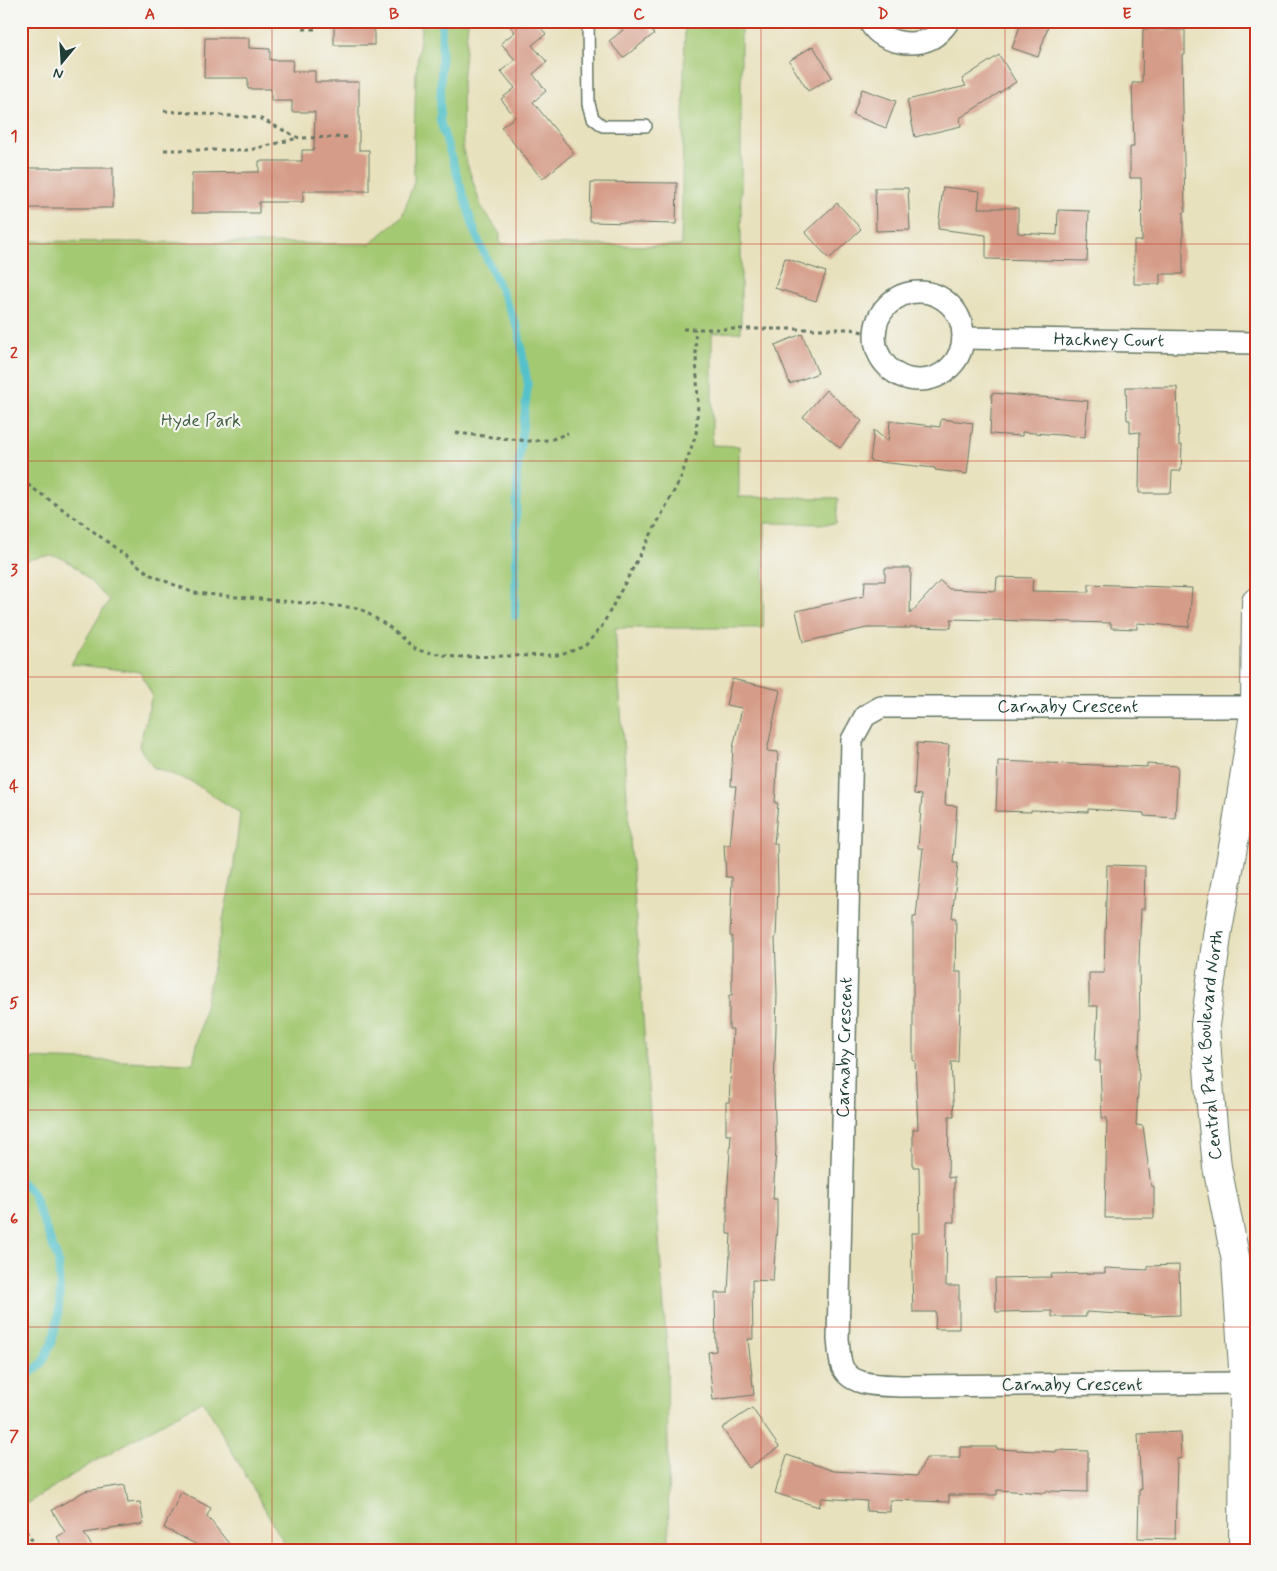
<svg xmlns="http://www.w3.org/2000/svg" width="1277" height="1571" font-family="Mynerve,sans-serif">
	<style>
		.green { fill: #a4c973; stroke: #628354 }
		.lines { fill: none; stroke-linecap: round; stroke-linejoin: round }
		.stream { stroke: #54c2cb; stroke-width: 8 }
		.building { fill: #d59d89 }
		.lane-casing { stroke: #657664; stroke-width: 14 }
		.street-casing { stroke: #657664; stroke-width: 24 }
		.secondary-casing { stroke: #657664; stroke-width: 30 }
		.path { stroke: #657664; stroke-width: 3; stroke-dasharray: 4 4; stroke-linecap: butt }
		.lane { stroke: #fff; stroke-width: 11 }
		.street { stroke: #fff; stroke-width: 21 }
		.secondary { stroke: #fff; stroke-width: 28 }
		.grid { fill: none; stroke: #c8321e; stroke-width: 1; stroke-opacity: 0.55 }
		.labels { text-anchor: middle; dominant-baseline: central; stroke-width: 4.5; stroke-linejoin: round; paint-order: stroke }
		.street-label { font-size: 18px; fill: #1f3d34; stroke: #f6f6f2 }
		.park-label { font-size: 18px; fill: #406044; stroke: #f6f6f2 }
		.neatline { fill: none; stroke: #c8321e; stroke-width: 2 }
		.grid-label { font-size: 16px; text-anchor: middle; font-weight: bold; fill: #c8321e }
	</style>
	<rect width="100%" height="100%" fill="#f6f6f2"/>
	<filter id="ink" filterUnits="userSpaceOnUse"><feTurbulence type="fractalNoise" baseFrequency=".02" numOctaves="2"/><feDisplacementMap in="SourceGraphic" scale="10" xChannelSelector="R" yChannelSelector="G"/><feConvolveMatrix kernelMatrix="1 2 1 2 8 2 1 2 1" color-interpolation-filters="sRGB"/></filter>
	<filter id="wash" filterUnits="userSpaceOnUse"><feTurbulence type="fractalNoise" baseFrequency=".0096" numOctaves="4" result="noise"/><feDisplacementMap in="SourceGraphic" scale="20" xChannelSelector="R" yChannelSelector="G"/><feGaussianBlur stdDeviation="1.12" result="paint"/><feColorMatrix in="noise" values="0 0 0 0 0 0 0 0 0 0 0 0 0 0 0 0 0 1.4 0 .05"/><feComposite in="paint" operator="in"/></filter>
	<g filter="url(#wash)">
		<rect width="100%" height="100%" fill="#e8e1bd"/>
		<path class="green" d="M422 21H468L462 83 463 151 481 206 500 234V244L681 246 685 21H741V332L712 333V445L739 446V497L838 498 836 524 765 523 763 628H615L667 1351 669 1550H288L203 1400 92 1463 21 1507V1058L193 1063 233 872 240 813 192 782 153 767 139 747 152 695 140 672 71 664 109 600C98 590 73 562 61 558 49 553 33 559 21 562V241L370 244 402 216 414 182V141L416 74Z"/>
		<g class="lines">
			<g class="stream">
				<polyline points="442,21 440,121 476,235 518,328 528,385 517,475 515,616"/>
				<polyline points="21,1182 32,1192 58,1260 60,1290 58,1317 52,1343 42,1363 21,1382"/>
			</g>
		</g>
		<g id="blocks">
			<g class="building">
				<rect x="334" y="21" width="40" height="24"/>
				<polygon points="506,21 535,21 546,34 532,45 547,62 533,74 546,91 533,102 574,153 542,179 501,127 515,117 501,99 515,88 501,71 515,60 501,43 515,32"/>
				<polygon points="616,21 644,21 654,34 623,58 609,41 623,30"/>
				<polygon points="1022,21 1050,21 1038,57 1012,48"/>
				<polygon points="1143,29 1185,30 1185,55 1182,55 1185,212 1183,212 1183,274 1160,274 1160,284 1134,284 1134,241 1142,241 1141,178 1130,178 1130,147 1134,147 1132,83 1142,83"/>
				<polygon points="205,38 249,38 249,48 270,49 270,60 293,60 292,71 315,71 315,82 359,82 359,150 369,150 369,191 303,191 303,202 259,202 259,213 192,213 192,173 259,172 259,161 302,161 302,150 314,150 315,112 292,112 292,101 271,101 271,89 248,89 248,78 204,78"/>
				<polygon points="813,46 832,77 808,91 789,61"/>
				<polygon points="999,55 1016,82 960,118 961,126 915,137 907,100 966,86 962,79"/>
				<polygon points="862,89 896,101 886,128 853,115"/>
				<rect x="21" y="168" width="92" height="40"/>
				<polygon points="591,182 677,183 676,224 590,222"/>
				<polygon points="943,187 980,191 978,208 1018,208 1018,233 1057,235 1058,210 1089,211 1087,261 986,259 986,235 938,229"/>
				<polygon points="875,188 908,188 910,230 876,231"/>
				<polygon points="837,203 861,229 829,259 805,232"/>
				<polygon points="785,258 826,272 816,301 775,288"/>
				<polygon points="802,334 818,373 790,384 775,345"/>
				<polygon points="1126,387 1177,387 1179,445 1182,445 1181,471 1172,471 1171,493 1139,493 1140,432 1130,433 1130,420 1127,420"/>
				<polygon points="826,390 862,421 840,448 803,417"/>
				<polygon points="992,393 1088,401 1085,437 1022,432 1022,436 990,434"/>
				<polygon points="941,419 973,423 967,474 935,470 935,468 870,461 874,430 888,442 890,421 940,427"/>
				<polygon points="885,568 911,568 910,614 940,581 949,589 996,591 997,577 1033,578 1032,591 1089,592 1089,584 1192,588 1189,627 1137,623 1137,629 1111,628 1111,623 951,619 951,628 910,627 910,628 867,628 803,642 796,611 864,596 865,581 885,581"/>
				<polygon points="732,679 780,690 767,751 778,752 775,803 778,803 774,844 777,844 778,888 776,937 775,937 777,995 774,1090 776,1149 773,1199 777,1199 777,1225 773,1281 752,1280 753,1339 748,1339 754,1395 713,1400 708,1352 716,1351 715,1293 728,1293 731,1234 727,1234 727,1199 731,1135 726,1135 726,1102 729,1102 733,1029 729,1029 729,995 732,995 732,936 730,936 732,877 726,877 724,845 730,845 736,786 731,786 733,748 742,708 726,705"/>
				<polygon points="917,743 949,745 945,805 957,806 953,863 958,863 952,918 956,918 955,972 961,972 961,1004 960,1004 958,1062 951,1062 954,1116 949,1116 948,1178 954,1177 954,1222 947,1222 946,1286 959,1286 959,1329 935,1329 936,1312 913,1312 911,1233 920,1233 919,1167 913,1167 913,1129 918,1129 915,1061 913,1061 913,917 916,917 923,848 918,848 922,795 914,794"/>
				<polygon points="998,761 1147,767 1147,764 1178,766 1175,818 1144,816 1144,813 1088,809 1088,812 1031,810 1031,812 996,811"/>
				<polygon points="1107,865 1145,866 1144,909 1141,909 1139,962 1140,1028 1138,1073 1139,1073 1136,1125 1143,1126 1151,1186 1154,1186 1154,1218 1105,1218 1107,1118 1102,1118 1100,1061 1095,1061 1098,1006 1089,1006 1089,973 1104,973"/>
				<polygon points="1179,1265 1180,1315 1152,1316 1086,1312 1086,1317 1052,1317 1052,1311 996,1312 995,1278 1051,1277 1051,1274 1105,1273 1105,1268 1148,1270 1148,1266"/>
				<polygon points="752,1408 779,1447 749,1468 722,1428"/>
				<polygon points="1180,1432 1181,1458 1177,1459 1175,1539 1138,1538 1139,1490 1141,1490 1138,1434"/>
				<polygon points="960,1447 997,1447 997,1449 1056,1452 1056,1450 1088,1451 1088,1492 1046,1491 1046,1493 997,1490 997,1495 949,1495 949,1502 890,1500 890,1512 866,1511 867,1501 822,1498 819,1507 775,1493 787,1455 834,1471 917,1476 926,1458 960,1458"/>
				<polygon points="125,1485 128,1503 140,1502 144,1524 84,1533 94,1550 65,1550 57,1537 65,1532 52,1510 85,1491"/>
				<polygon points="181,1492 211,1508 207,1516 234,1550 207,1550 164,1528"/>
			</g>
		</g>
	</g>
	<g filter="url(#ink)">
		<use href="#blocks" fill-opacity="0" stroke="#657664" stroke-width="1"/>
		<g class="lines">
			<defs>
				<polyline id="lane" points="588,21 589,104 593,118 603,126 646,126"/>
				<g id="street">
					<path d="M869 21C880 43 912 48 932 38 939 34 944 28 949 21"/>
					<circle cx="919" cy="336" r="44"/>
					<path id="s1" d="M963 338 1256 343"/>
					<path id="s2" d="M1244 1383 904 1386C884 1385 847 1388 841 1363 839 1355 839 1347 838 1339L852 740 865 716 881 707H1256"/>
				</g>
				<g id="secondary">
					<path id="s3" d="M1243 1550 1244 1383 1236 1261 1217 1167 1210 1095 1205 1025 1218 929 1235 836 1255 707 1256 602"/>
				</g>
			</defs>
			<use href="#lane" class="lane-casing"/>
			<use href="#street" class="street-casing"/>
			<use href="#secondary" class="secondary-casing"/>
			<g class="path">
				<polyline points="303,21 303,29 319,29"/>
				<polyline points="164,111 259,118 299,138 351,137"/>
				<polyline points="164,150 250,150 298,138"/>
				<polyline points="683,329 851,329 874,335"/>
				<polyline points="456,433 529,441 550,440 568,433"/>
				<polyline points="21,480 81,522 151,575 194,593 359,608 388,626 416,650 455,657 561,655 585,646 602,626 680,480 696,434 698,404 695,329"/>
				<polyline points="21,1524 39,1550"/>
			</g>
			<use href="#lane" class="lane"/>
			<use href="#street" class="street"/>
			<use href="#secondary" class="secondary"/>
		</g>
	</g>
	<path class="grid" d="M272 21V1550M516 21V1550M761 21V1550M1005 21V1550M21 244H1256M21 461H1256M21 677H1256M21 894H1256M21 1110H1256M21 1327H1256"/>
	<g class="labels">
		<g class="street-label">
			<text stroke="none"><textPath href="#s1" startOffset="146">Hackney Court</textPath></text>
			<text stroke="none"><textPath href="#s2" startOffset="1268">Carnaby Crescent</textPath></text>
			<text stroke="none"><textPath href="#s3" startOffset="508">Central Park Boulevard North</textPath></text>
			<text stroke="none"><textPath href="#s2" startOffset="728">Carnaby Crescent</textPath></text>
			<text x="1072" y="1385">Carnaby Crescent</text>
		</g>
		<g class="park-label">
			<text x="201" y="421">Hyde Park</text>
		</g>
	</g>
	<rect width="1277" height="1571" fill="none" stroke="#f6f6f2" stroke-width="55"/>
	<g transform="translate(62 62) rotate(198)" stroke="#f6f6f2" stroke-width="4" paint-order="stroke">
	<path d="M0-4L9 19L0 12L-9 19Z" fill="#1f3d34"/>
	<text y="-8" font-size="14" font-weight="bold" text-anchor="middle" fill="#1f3d34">N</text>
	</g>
	<rect x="28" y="28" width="1222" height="1516" class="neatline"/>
	<g class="grid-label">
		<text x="150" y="19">A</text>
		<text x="394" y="19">B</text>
		<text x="639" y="19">C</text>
		<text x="883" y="19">D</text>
		<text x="1127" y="19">E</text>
		<text x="14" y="141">1</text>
		<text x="14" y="358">2</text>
		<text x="14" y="575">3</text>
		<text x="14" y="791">4</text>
		<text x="14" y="1008">5</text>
		<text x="14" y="1224">6</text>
		<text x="14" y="1441">7</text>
	</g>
</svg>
